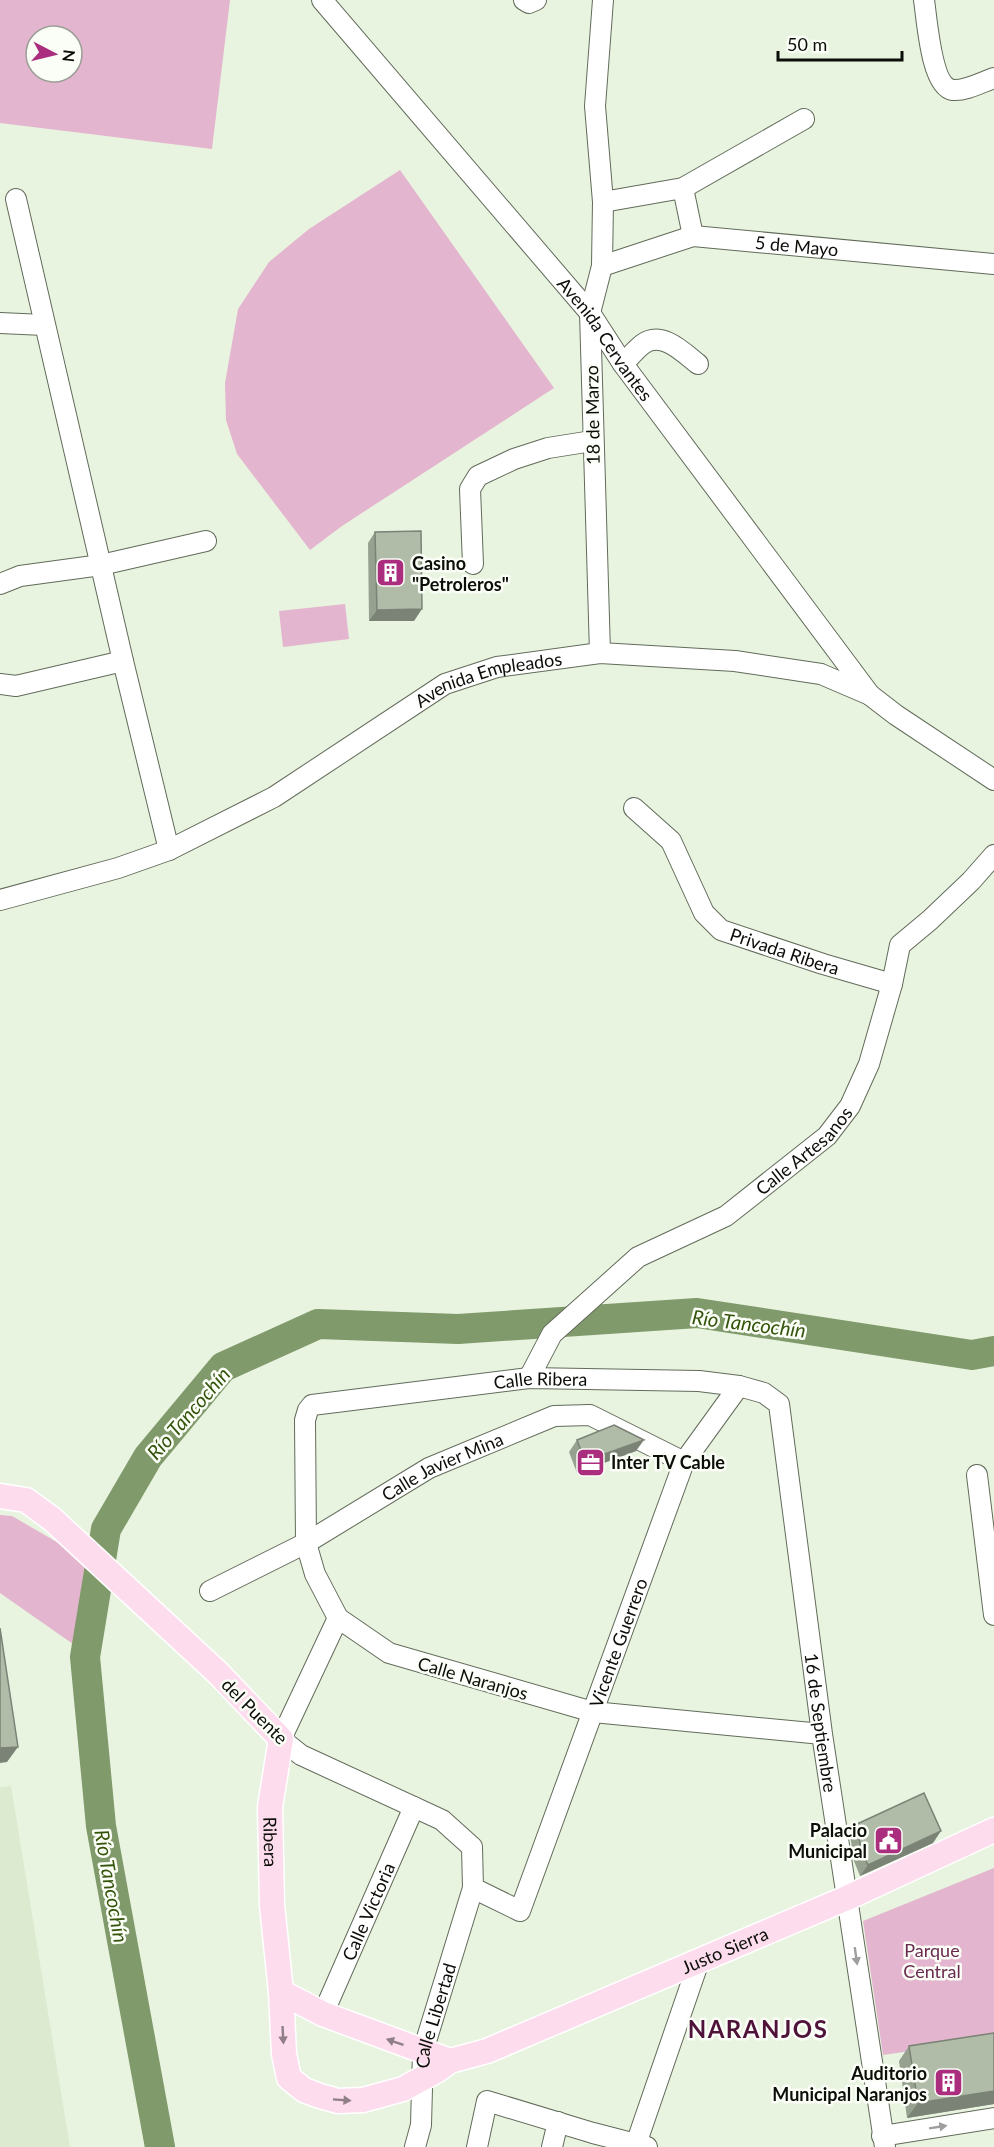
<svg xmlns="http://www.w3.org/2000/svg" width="994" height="2147" font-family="Lato,sans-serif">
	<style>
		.built { fill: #dcead0 }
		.green { fill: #e4b5ce; fill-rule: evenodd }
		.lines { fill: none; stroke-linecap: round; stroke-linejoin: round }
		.river { stroke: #819a6b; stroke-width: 30 }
		.minor-casing { stroke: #626b5a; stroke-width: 22 }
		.major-casing { stroke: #fff; stroke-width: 27 }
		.minor { stroke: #fff; stroke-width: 20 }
		.major { stroke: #fddced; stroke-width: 24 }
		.wall { fill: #97a190 }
		.shaded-wall { fill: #7b8376 }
		.building { fill: #b0bba8; stroke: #7b8376; stroke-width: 1.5 }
		.oneway { fill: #9d9f9c }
		.oneway2 { fill: #907f86 }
		.labels { text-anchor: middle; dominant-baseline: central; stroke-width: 5; stroke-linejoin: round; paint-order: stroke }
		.street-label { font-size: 18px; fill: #0b0e08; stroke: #fafef6 }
		.poi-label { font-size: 18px; font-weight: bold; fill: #0b0e08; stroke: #fafef6; text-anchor: start }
		.park-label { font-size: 18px; fill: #6a2a50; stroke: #fafef6 }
		.water-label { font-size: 20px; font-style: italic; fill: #34540b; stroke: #fafef6 }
		.district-label { font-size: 24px; font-weight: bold; letter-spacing: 1.5px; fill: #4f1339; stroke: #fafef6 }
	</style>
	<rect width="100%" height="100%" fill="#e8f4e0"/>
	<polygon class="built" points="11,1786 70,2147 0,2147 0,1787"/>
	<g class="green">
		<path d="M0 0H230L212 149 0 123ZM36 36H72V72H36Z"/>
		<polygon points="400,170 554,388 342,526 310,550 237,454 226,420 225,383 238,309 269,262 309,229"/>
		<polygon points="345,604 349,639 283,647 279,611"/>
		<polygon points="0,1515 12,1516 86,1559 73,1644 0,1593"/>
		<polygon points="994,1868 994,2039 883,2055 863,1921"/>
	</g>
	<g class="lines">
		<polyline class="river" points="160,2147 101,1826 85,1657 106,1529 148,1457 223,1367 318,1324 458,1329 697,1313 972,1355 994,1351"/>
		<defs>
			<g id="minor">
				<path id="s1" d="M322 0 590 313 623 364 870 695"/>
				<polyline points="524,0 529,3 536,0"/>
				<path d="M924 0C927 19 931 87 953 90 966 91 982 82 994 78"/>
				<polyline points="683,188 693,236"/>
				<polyline points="16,199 123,661 169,850"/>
				<polyline points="603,202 683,188 804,119"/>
				<path id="s2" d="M602 266 693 236 994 264"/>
				<polyline points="0,323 44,325"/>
				<path d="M623 364C629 358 636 349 643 344 662 330 684 353 698 364"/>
				<polyline points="473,564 470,489 478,476 514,459 548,448 592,441"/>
				<polyline points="0,584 20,576 101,565 206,541"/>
				<polyline points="600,653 590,313 602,266 603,202 595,106 603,0"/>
				<polyline points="0,684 16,686 123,661"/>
				<path id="s3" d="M634 808 671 841 704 913 721 930 823 964 892 984"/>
				<path id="s4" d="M0 900 118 868 169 850 274 797 445 684 497 667 600 653 735 661 821 674 870 695 896 715 994 780"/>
				<path id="s5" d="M529 1378 552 1334 638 1257 726 1216 827 1136 850 1106 869 1064 892 984 900 945 930 920 971 881 994 855"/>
				<polyline points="977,1475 994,1615"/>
				<path id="s6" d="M210 1591 306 1543 429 1468 554 1416 590 1415 684 1462"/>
				<path id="s7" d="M338 1618 281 1739 301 1755 442 1820 472 1847 473 1888 520 1911 684 1462 739 1386"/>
				<path id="s8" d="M822 1734 593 1712 389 1653 338 1618 315 1574 306 1543 305 1420 308 1410 312 1405 529 1378 699 1381 739 1386 764 1393 779 1404 822 1734 885 2147"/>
				<path id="s9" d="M323 2014 414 1807"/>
				<polyline points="882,2136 994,2118"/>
				<path id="s10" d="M415 2147 421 2125 423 2051 473 1888"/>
				<polyline points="477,2147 487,2101 593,2133 647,2147"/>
				<polyline points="552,2147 558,2122"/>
				<polyline points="635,2147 699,1961"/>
			</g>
			<g id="major">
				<path id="s11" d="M0 1496 26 1500 52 1519 218 1673 281 1739 270 1807 272 1905 281 1992 284 2054 289 2078 304 2090 320 2096 338 2101 363 2100 403 2089 436 2071 450 2061 487 2051 847 1898 994 1830"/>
				<polyline points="281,1992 323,2014 450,2061"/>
			</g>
		</defs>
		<use href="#minor" class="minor-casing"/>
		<use href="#major" class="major-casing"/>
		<use href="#minor" class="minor"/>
		<use href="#major" class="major"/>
	</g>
	<g class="wall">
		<polygon points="375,532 414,621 369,621 368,543"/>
		<polygon points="577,1440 636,1451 577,1473 569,1452"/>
		<polygon points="857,1824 933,1843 860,1876 854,1861 850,1835"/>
		<polygon points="994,2033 994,2104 907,2118 899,2061 909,2046"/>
	</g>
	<g class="shaded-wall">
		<polygon points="422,609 414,621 369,621 377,610"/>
		<polygon points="644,1440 636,1451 577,1473 585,1461"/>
		<polygon points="18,1747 7,1762 0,1763 0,1748"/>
		<polygon points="941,1831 933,1843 860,1876 868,1865"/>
		<polygon points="994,2091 994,2104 907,2118 918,2103"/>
	</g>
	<g class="building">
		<polygon points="421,531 422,609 377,610 375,532"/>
		<polygon points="614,1425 644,1440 585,1461 577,1440"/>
		<polygon points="0,1628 18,1747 0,1748"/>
		<polygon points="924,1793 941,1831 868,1865 861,1850 857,1824"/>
		<polygon points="994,2033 994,2091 918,2103 909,2046"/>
	</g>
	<defs><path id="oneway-solid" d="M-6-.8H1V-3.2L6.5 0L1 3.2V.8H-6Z" transform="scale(1.5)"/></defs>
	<g class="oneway">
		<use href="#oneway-solid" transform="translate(856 1956) rotate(82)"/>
		<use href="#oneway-solid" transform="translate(938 2127) rotate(-9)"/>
	</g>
	<g class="oneway2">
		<use href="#oneway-solid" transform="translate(283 2035) rotate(87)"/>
		<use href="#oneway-solid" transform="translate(395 2042) rotate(-161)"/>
		<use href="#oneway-solid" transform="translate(342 2100) rotate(4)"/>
	</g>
	<defs>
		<symbol id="building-square" viewBox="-11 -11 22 22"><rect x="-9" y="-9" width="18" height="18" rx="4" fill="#ab2d7e" stroke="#fafef6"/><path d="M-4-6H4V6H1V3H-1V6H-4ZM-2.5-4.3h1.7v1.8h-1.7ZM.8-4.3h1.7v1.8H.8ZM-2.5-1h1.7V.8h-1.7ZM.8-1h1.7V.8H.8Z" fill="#fff"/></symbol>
		<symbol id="office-square" viewBox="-11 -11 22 22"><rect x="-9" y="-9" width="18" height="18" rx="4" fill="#ab2d7e" stroke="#fafef6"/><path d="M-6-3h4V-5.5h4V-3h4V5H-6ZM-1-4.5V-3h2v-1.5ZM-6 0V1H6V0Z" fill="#fff"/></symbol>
		<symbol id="civic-square" viewBox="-11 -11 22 22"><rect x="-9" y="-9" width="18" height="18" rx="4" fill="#ab2d7e" stroke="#fafef6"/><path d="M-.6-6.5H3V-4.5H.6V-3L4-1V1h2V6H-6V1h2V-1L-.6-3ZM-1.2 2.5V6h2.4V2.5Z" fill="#fff"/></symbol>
	</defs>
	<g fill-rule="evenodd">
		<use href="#building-square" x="374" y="556" width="33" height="33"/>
		<use href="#office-square" x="574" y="1446" width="33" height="33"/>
		<use href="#civic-square" x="872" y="1824" width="33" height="33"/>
		<use href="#building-square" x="932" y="2066" width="33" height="33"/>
	</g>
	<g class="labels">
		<g class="street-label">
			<text stroke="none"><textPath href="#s2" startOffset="200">5 de Mayo</textPath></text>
			<text stroke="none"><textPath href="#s1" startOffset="442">Avenida Cervantes</textPath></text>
			<text transform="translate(592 415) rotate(-91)">18 de Marzo</text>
			<text stroke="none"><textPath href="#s4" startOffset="542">Avenida Empleados</textPath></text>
			<text stroke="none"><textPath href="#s3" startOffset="220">Privada Ribera</textPath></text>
			<text stroke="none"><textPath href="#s5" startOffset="364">Calle Artesanos</textPath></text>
			<text stroke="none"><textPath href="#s8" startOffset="956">Calle Ribera</textPath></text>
			<text stroke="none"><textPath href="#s6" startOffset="264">Calle Javier Mina</textPath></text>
			<text stroke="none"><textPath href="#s7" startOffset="734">Vicente Guerrero</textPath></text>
			<text transform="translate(473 1678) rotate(16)">Calle Naranjos</text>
			<text transform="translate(255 1711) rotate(45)">del Puente</text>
			<text stroke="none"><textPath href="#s8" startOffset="1521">16 de Septiembre</textPath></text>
			<text stroke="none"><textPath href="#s11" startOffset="480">Ribera</textPath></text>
			<text stroke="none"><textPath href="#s9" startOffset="112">Calle Victoria</textPath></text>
			<text stroke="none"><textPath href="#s11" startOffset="1190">Justo Sierra</textPath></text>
			<text stroke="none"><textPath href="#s10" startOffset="134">Calle Libertad</textPath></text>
		</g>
		<g class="poi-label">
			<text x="412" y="563">Casino<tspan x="412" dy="21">"Petroleros"</tspan></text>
			<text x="611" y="1462">Inter TV Cable</text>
			<text x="867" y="1830" text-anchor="end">Palacio<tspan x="867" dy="21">Municipal</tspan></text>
			<text x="927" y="2073" text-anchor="end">Auditorio<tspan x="927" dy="21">Municipal Naranjos</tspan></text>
		</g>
		<g class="park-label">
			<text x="932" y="1950">Parque<tspan x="932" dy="21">Central</tspan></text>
		</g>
		<g class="water-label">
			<text transform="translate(749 1323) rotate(7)">Río Tancochín</text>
			<text transform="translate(188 1413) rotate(-49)">Río Tancochín</text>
			<text transform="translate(112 1886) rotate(80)">Río Tancochín</text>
		</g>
		<g class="district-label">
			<text x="758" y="2028">NARANJOS</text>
		</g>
	</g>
	<g transform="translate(54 54) rotate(97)"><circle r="28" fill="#fafef6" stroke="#9a9e97" stroke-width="1.5"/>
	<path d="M0-4.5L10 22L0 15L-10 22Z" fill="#ab2d7e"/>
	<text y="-9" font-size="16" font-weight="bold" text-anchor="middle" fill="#0b0e08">N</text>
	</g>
	<path d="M778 51v9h124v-9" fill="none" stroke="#0b0e08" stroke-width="3"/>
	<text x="787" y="51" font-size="18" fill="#0b0e08" stroke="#fafef6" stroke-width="4.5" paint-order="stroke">50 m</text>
</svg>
